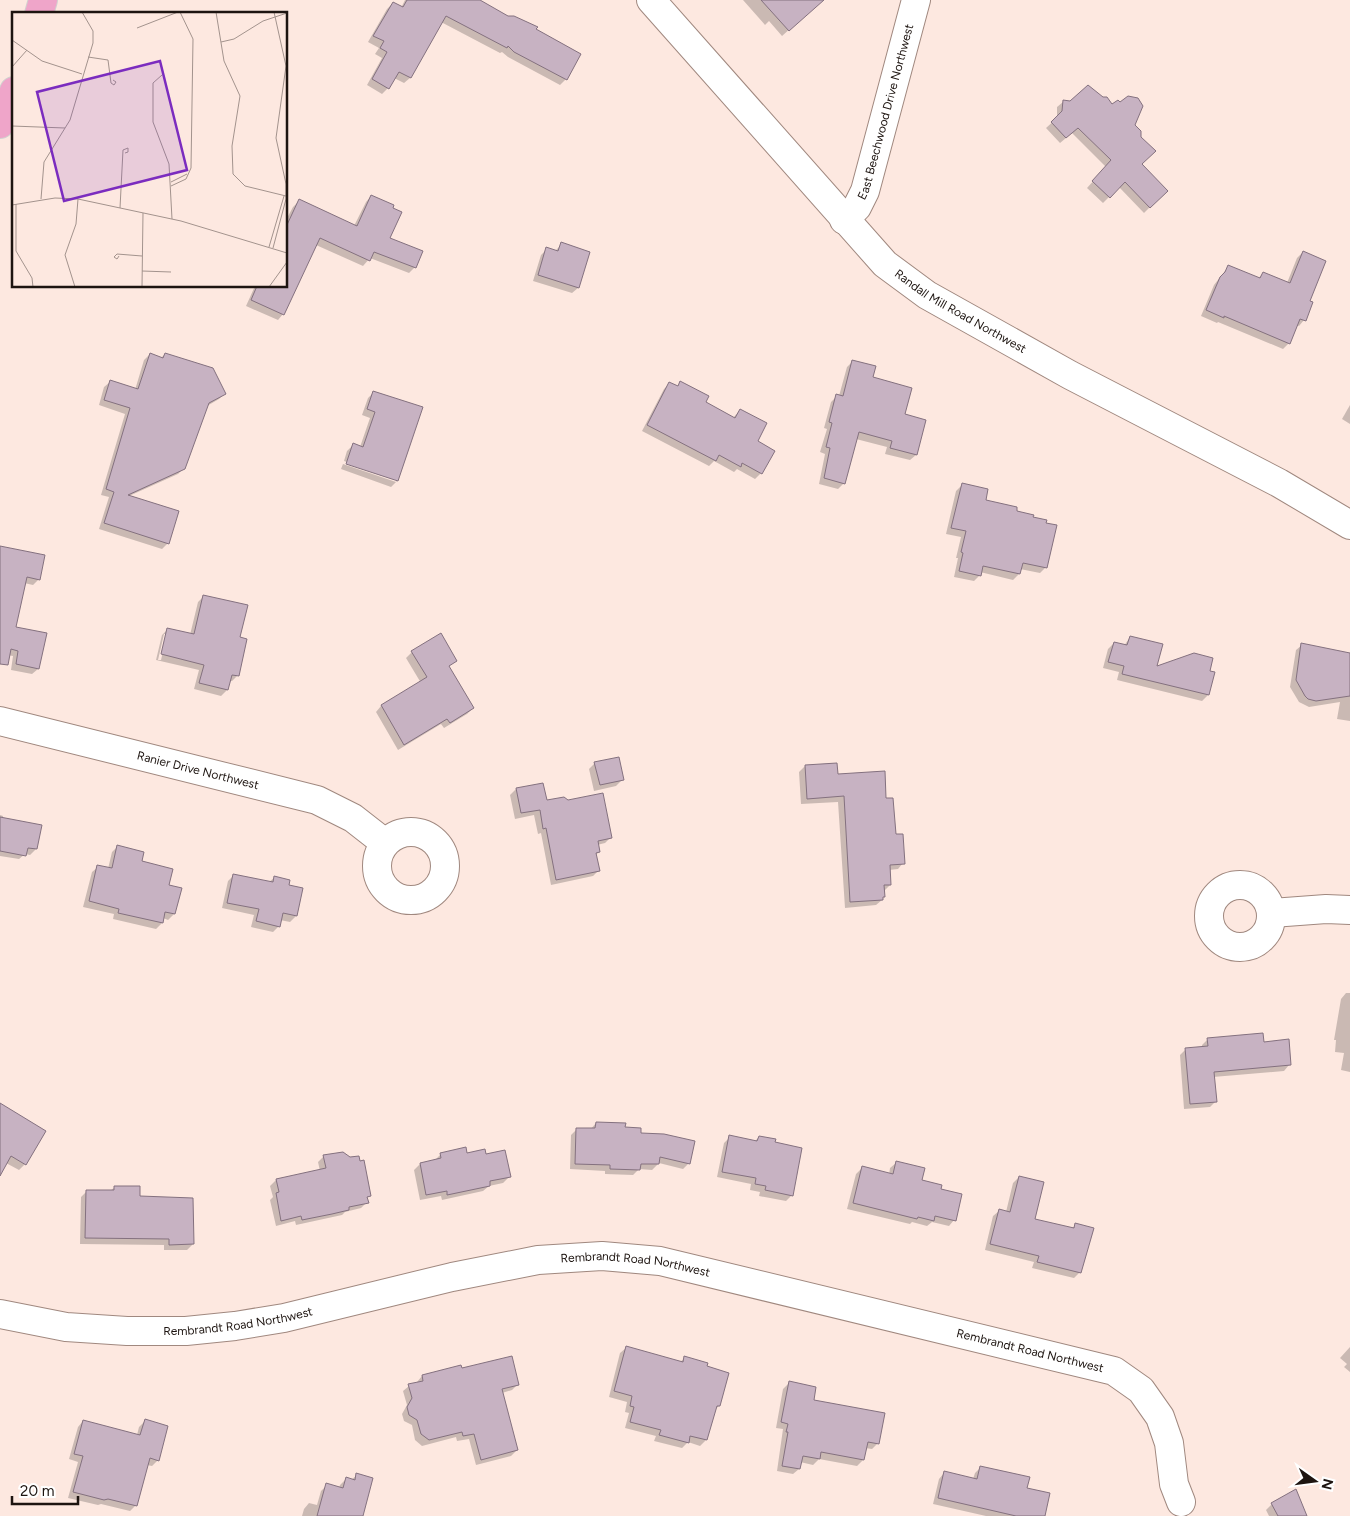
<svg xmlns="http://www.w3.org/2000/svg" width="1350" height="1516" font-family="Figtree,sans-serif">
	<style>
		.shadow { fill: #0003; fill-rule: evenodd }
		.building { fill: #c7b2c2; stroke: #84717f }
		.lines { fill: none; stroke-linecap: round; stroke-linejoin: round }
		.minor-casing { stroke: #a0887f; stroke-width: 30 }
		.major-casing { stroke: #d2d0cf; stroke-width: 30 }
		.minor { stroke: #fff; stroke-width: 28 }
		.major { stroke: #efa5c9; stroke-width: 28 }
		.labels { text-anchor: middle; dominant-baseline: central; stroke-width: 4; stroke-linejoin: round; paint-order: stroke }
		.street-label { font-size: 12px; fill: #1d1410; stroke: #fff }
		.inset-road { fill: none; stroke: #a3938d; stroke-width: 1 }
		.view { fill: #7b2cbf; fill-opacity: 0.15; stroke: #7b2cbf; stroke-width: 2.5 }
		.inset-edge { fill: none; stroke: #1d1410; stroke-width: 2.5 }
	</style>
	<rect width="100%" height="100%" fill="#fde8e0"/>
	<g class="shadow">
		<polygon points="405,0 477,0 534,30 566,79 560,85 508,57 502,52 500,53 441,22 410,78 404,83 394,78 388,88 382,94 367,85 382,58 375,54 379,48 368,42 387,9 393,3 401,8"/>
		<polygon points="743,0 811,0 810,11 782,36 769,21 765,25"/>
		<polygon points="1063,102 1134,125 1140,138 1141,164 1166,191 1144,213 1119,187 1103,203 1087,188 1106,167 1072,133 1060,143 1046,128 1057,118 1057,107"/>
		<polygon points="371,196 391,209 389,239 415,267 409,273 370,258 363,266 316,245 283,314 278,320 246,306 255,286 286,286 286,220 293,207 299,201 354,226 366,202"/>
		<polygon points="562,244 578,288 572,293 533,281 541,255 547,249 555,251"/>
		<polygon points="1303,252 1308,301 1304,320 1299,326 1296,325 1289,343 1283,349 1218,322 1217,323 1201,316 1214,285 1228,267 1258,279 1263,273 1287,283 1297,258"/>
		<polygon points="150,354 161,358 165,354 225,393 219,399 207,406 184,468 178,474 129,496 168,543 162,549 99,529 109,497 101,495 125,414 99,405 104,387 110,382 135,390 144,360"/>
		<polygon points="853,361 872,378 904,415 916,455 910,460 885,454 887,447 856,439 844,483 838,489 819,484 825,454 820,452 827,429 824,428 831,402 837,396 839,396 847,367"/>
		<polygon points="670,383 677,387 681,383 704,403 733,418 740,410 756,441 761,473 755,479 737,469 734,472 714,461 709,466 642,431 664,389"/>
		<polygon points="374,392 397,481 391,487 341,469 343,464 396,482 396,479 344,461 347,451 353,445 360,447 370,418 362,415 368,398"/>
		<polygon points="1350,405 1350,424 1342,419"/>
		<polygon points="962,485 984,501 1015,512 1046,567 1040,573 1020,569 1019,574 1013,580 980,572 980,575 974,581 954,577 958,558 956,558 961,537 946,534 956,491"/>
		<polygon points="0,547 39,579 33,585 24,583 15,628 38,669 32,674 11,670 13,656 0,654"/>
		<path d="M204 596 238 638 237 676 232 681H229L227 690 221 696 194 689 199 670 156 660 162 635 168 629 190 635 198 602ZM164 634H167L161 660H158Z"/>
		<polygon points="1130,637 1155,668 1208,672 1208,695 1202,701 1117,680 1119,672 1103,668 1108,649 1114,643 1124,646"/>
		<polygon points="1302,645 1350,654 1350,721 1337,719 1340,702 1309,707 1299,702 1290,687 1296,650"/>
		<polygon points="412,652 455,661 448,667 473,708 467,714 444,728 441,724 398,750 376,712 381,706 421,683 406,658"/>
		<polygon points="595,763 622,780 616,786 594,791 589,769"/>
		<polygon points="805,766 837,775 885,799 903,863 898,869 889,870 890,885 884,891 882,900 876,905 845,908 838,802 801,804 799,772"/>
		<polygon points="542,784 546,802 611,837 605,843 597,845 599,852 595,855 598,871 593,876 551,885 541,833 538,834 534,815 515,819 510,795 516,789"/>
		<polygon points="0,815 3,816 3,818 36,849 30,855 25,854 19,859 0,856"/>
		<polygon points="118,846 140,862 168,886 174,914 168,920 163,918 162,923 156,929 113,919 114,914 83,907 92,872 98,867 108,869 112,852"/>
		<polygon points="234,875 269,882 274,878 288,886 296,916 290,922 280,920 279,926 273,932 251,927 254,915 222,908 228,881"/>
		<polygon points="1346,993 1350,993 1350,1072 1341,1070 1344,1053 1335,1052 1336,1040 1334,1040 1341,999"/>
		<polygon points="1208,1039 1263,1043 1289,1065 1284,1071 1213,1077 1216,1101 1210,1107 1184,1109 1180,1055 1186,1049 1202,1047 1202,1045"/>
		<polygon points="0,1105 25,1164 19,1170 6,1163 0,1174"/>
		<polygon points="596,1123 624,1128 639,1134 688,1164 683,1169 659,1163 652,1170 639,1169 633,1175 605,1174 605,1171 570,1169 571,1135 577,1129 590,1130"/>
		<polygon points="730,1137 754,1142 759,1137 792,1195 786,1201 759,1196 760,1192 750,1190 751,1184 717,1177 724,1143"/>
		<polygon points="441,1154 485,1155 509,1177 503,1183 489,1186 483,1191 442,1200 441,1196 420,1200 414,1170 420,1164 435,1160"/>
		<polygon points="324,1156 359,1162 370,1195 366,1199 367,1202 361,1208 345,1212 342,1215 296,1225 295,1221 276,1226 270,1200 273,1197 270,1186 276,1180 320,1171 318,1162"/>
		<polygon points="896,1163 921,1181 940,1190 954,1220 949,1226 932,1222 927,1226 912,1222 910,1224 847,1209 856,1174 862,1168 889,1175 890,1168"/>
		<polygon points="1019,1177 1034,1220 1071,1229 1076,1225 1080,1272 1074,1278 1032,1268 1034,1262 985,1250 993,1216 999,1211 1006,1212 1013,1183"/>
		<polygon points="115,1187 138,1197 193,1244 187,1250 164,1250 164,1245 80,1244 81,1197 87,1191 110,1191"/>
		<polygon points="1350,1347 1350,1372 1344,1367 1347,1364 1340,1358"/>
		<polygon points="626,1348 680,1362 685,1358 706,1367 719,1406 714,1410 706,1440 700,1446 688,1442 682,1448 654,1441 656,1436 625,1428 629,1413 625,1412 627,1402 609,1397 620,1353"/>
		<polygon points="461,1370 518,1384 512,1390 502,1393 517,1450 511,1456 476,1465 469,1439 457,1441 456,1437 422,1446 415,1440 412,1425 404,1421 402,1414 407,1405 403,1391 409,1386 417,1384 417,1382 422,1376"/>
		<polygon points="789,1383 812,1401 878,1443 872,1449 865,1448 863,1460 857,1466 819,1459 813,1465 800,1462 799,1469 793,1474 777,1471 783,1429 776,1428 783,1389"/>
		<polygon points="83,1421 137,1435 139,1427 145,1421 158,1460 152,1466 147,1465 136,1505 130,1511 101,1504 98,1505 68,1498 78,1462 69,1459 78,1427"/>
		<polygon points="981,1467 1026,1489 1044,1516 986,1516 933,1504 939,1479 944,1473 973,1479 975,1473"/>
		<polygon points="357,1475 362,1516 302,1516 304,1509 309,1503 317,1505 321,1491 327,1485 339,1488 340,1485 346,1479 351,1480"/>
		<polygon points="1272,1504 1306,1516 1269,1516 1266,1510"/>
	</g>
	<g class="building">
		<polygon points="407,0 480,0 508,16 514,16 538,27 536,29 581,54 567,80 514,52 508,46 507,48 446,16 411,78 399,72 389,89 372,79 387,52 380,48 384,41 373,36 393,2 403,7"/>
		<polygon points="761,0 824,0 789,31"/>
		<polygon points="1088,85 1103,97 1107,97 1112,104 1118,100 1120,102 1128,96 1138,98 1143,106 1135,125 1141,131 1141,137 1156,151 1142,164 1168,191 1150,208 1125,182 1110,198 1092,181 1111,160 1078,128 1066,138 1051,122 1062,111 1063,100 1070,101"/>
		<polygon points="371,195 394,205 393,208 402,212 390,238 423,251 416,268 374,252 370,261 320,238 284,315 251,300 257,286 286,286 286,227 299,199 357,226"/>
		<polygon points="561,242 590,252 579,288 538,275 546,247 558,251"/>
		<polygon points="1303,251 1326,261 1310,301 1313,302 1306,321 1300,319 1290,344 1224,316 1224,318 1206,310 1220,277 1225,272 1228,265 1260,278 1263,272 1290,283"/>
		<polygon points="150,353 163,358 165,353 213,368 226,394 209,403 185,469 128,495 179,511 169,544 104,523 114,492 106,489 130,408 104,400 110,380 138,389"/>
		<polygon points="852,360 876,366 873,377 912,388 905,414 926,420 917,455 890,448 892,441 859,432 845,484 824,478 830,448 826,447 832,423 829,422 836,394 843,396"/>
		<polygon points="680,381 709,396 706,402 735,418 740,409 767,423 758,441 775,451 762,474 742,463 741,467 719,455 716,461 647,425 669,382 678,386"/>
		<polygon points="373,391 423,407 398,481 346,464 353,443 363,447 375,412 367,409"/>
		<polygon points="962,483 988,489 986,500 1017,507 1017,511 1034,515 1033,517 1047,520 1046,523 1057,525 1047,568 1023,563 1020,574 983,566 981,576 959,571 963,553 961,552 966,531 951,528"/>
		<polygon points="0,546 45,555 40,580 27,577 16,627 47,633 39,669 16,664 18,651 11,649 8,665 0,664"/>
		<polygon points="203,595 248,605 240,637 247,639 239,676 232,675 228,690 199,683 204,665 161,654 167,628 194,634"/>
		<polygon points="441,633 457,661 449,666 474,708 450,723 447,719 404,745 381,705 427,677 411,651"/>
		<polygon points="1130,636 1163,644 1157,666 1194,653 1213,658 1210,671 1215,672 1209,695 1122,674 1124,666 1108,662 1114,642 1127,645"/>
		<polygon points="1301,643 1350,653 1350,696 1316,701 1308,699 1305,696 1296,680"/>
		<polygon points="619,757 624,780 600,785 594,762"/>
		<polygon points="837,763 838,774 885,771 886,798 893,798 896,834 903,834 905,864 890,865 891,885 884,885 885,897 883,897 883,900 850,902 844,796 807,799 805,765"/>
		<polygon points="543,783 547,800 564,797 568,800 603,793 612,838 598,841 600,852 596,853 600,871 556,880 546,828 543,829 540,810 521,813 516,788"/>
		<polygon points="0,817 42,825 37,849 28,848 26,856 0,851"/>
		<polygon points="117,845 144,852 142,861 173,869 169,885 182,888 175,914 165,912 163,923 118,913 119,909 89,901 97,865 112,868"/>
		<polygon points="233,874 273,882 274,876 290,880 289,885 303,888 297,916 283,913 280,927 256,921 259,909 227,903"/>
		<polygon points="1263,1033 1264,1042 1289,1039 1291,1065 1214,1072 1217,1102 1190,1104 1185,1048 1208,1046 1207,1038"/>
		<polygon points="0,1103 46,1131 26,1165 11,1156 0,1176"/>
		<polygon points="596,1122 626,1123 625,1127 641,1128 641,1133 664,1134 695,1141 690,1164 660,1157 659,1164 641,1164 640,1170 610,1169 610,1165 575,1164 576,1128 595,1128"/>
		<polygon points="729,1135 757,1141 759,1136 776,1139 775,1142 802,1148 793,1196 765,1190 766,1186 755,1184 756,1178 722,1172"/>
		<polygon points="466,1147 467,1153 485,1149 486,1154 505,1150 511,1177 490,1181 490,1186 447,1195 447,1191 426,1195 420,1163 441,1158 440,1153"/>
		<polygon points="343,1152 350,1157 359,1156 360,1161 364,1160 371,1196 367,1197 369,1203 349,1207 349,1210 332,1214 302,1220 301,1216 281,1221 276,1193 279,1192 276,1179 326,1168 323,1155"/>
		<polygon points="896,1161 925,1168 922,1180 942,1185 941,1189 962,1194 956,1221 935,1216 934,1221 918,1217 917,1219 853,1203 862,1166 893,1174"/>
		<polygon points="1019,1176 1044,1182 1035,1219 1074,1228 1075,1223 1094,1228 1081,1273 1037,1262 1039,1256 990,1244 999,1209 1010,1212"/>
		<polygon points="114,1186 140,1186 140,1196 193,1198 194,1244 169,1245 169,1239 85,1238 86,1190 114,1190"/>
		<polygon points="626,1346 683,1362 684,1356 708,1363 707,1366 729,1373 720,1406 717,1406 707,1440 690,1436 689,1443 659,1435 661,1430 630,1422 634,1407 630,1406 632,1396 614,1391"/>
		<polygon points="512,1356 519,1385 502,1389 518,1450 481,1460 474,1434 463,1436 462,1432 429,1440 421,1434 417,1420 409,1415 407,1407 412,1398 408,1384 423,1381 422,1375 461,1365 462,1368"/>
		<polygon points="789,1381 816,1387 814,1400 885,1413 879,1444 868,1442 864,1460 821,1452 820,1459 803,1456 800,1469 782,1466 788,1432 786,1432 788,1424 781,1422"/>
		<polygon points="145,1419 168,1426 159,1461 150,1458 137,1506 108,1499 104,1500 73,1492 83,1456 74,1454 83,1420 140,1435"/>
		<polygon points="980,1466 1030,1477 1027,1488 1050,1493 1045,1516 1016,1516 938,1498 944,1471 977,1479"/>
		<polygon points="356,1473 373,1478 363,1516 317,1516 326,1483 343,1488 346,1477 355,1480"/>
		<polygon points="1296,1489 1307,1516 1278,1516 1271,1503"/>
	</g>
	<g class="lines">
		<defs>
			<g id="minor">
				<path id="s1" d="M651 0 885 264 927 295 1070 375 1279 483 1350 525"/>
				<path id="s2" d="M844 220 857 207 865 191 916 0"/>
				<path id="s3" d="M0 721 317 800 353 818 385 843"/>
				<circle cx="411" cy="866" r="34"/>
				<circle cx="1240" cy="916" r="31"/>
				<polyline points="1272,913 1326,909 1350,910"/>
				<path id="s4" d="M0 1314 66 1327 127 1331H186L235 1326 284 1318 452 1277 538 1260 602 1256 660 1261 1114 1371 1141 1390 1160 1417 1169 1443 1174 1484 1181 1502"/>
			</g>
			<g id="major">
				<polyline points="39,14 43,0"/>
				<polyline points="0,124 14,91"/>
			</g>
		</defs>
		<use href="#minor" class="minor-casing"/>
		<use href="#major" class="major-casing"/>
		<use href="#minor" class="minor"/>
		<use href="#major" class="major"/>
	</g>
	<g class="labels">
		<g class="street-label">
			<text stroke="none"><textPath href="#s2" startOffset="118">East Beechwood Drive Northwest</textPath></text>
			<text stroke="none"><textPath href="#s1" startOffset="442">Randall Mill Road Northwest</textPath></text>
			<text stroke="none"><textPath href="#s3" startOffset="204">Ranier Drive Northwest</textPath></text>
			<text stroke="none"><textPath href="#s4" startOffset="645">Rembrandt Road Northwest</textPath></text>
			<text stroke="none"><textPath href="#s4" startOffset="240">Rembrandt Road Northwest</textPath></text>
			<text stroke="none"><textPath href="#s4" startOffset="1050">Rembrandt Road Northwest</textPath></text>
		</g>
	</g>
	<g transform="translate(12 12)">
		<rect width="275" height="275" fill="#fde8e0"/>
		<path class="inset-road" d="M204 0 212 49 228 84 220 134 221 162 233 174 274 184M125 16 166 0M0 28 30 49 70 62M209 30 222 27 251 9 275 1M76 45 96 48 99 71 102 73 104 70 101 68M0 55 15 38M150 63 141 71V110L157 152 160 207M0 114 53 116M159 170 175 162M159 174 174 167 179 156 181 27 168 0M29 187 32 150 58 108 81 31V19L70 0M4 192V239L20 266 21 275M0 193 43 186 66 187 169 209 275 241M108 196 111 138 116 136V140L113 141M257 235 272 184M261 236 274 187V172L264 126 274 54 262 0M107 244 105 247 102 245 105 242 130 244M130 259 159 260M63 275 53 243 64 212 66 187M130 275 131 201M257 275 275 250"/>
		<path class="view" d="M148 49 175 158 52 189 25 80Z"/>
		<rect width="275" height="275" class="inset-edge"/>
	</g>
	<g transform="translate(1315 1481) rotate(104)" stroke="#ffffff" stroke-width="4" paint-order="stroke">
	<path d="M0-4L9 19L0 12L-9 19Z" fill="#1d1410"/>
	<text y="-8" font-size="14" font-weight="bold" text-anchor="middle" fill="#1d1410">N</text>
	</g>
	<path d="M12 1496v8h66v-8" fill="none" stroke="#1d1410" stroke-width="2.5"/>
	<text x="20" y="1496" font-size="15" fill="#1d1410" stroke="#ffffff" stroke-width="4" paint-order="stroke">20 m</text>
</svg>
